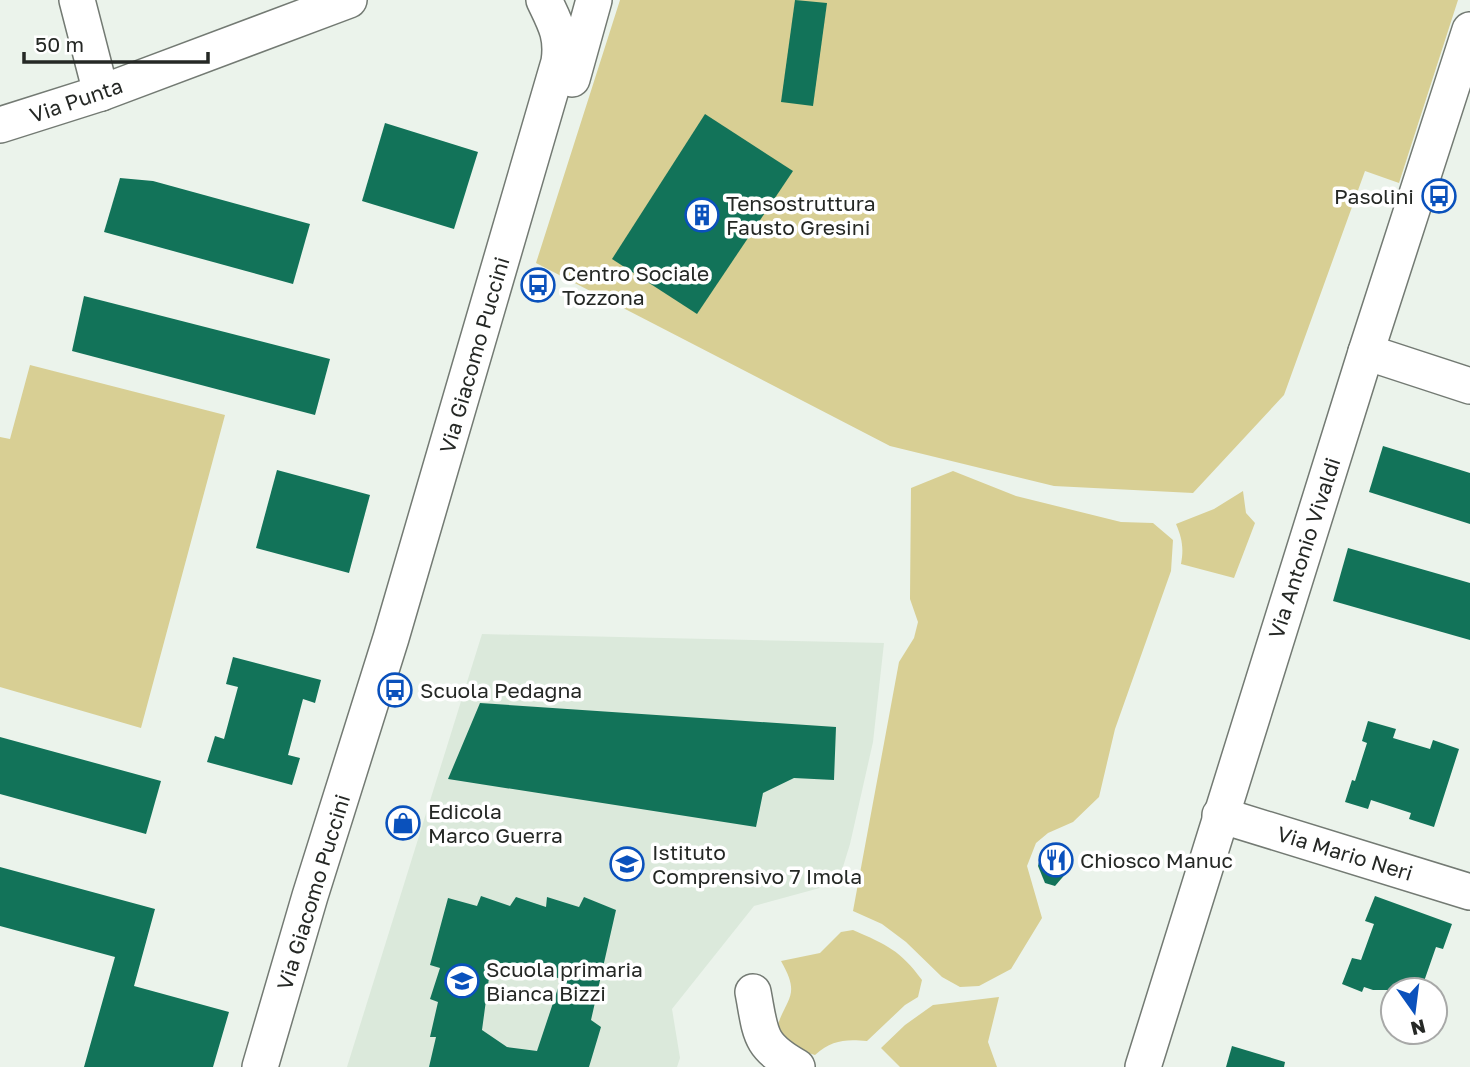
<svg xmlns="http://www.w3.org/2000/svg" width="1470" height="1067" font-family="'Golos Text',sans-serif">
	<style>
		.built { fill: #dbe9db }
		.green { fill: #d8cf94 }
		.building { fill: #127359; fill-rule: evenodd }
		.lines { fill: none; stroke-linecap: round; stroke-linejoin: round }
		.minor-casing { stroke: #737a73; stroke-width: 38 }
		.minor { stroke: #fff; stroke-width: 35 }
		.labels { text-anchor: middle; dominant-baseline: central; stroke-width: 7; stroke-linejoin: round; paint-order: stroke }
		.street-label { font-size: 21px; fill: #252825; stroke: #fff }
		.poi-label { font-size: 21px; fill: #252825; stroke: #fff; text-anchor: start }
	</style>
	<rect width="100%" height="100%" fill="#ebf3eb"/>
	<polygon class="built" points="482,634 884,643 873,742 850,844 838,883 754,906 672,1009 680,1058 677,1067 347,1067"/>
	<g class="green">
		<polygon points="620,0 1458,0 1399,183 1365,171 1284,395 1193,493 1054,486 890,446 536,263"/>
		<polygon points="30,365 225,415 141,728 0,687 0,437 10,439"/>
		<polygon points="953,471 1016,496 1121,522 1153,523 1173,540 1171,571 1115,729 1099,797 1073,822 1048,833 1036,843 1027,866 1042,918 1011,969 979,986 960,987 942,977 906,942 882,924 853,911 899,662 914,638 918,622 910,599 911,488"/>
		<path d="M1243 491 1246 513 1255 523 1234 578 1181 564C1184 548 1182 538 1176 524L1214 509Z"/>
		<path d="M853 930C887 945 900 950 922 980L918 997 905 1005 867 1041C845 1039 832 1040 815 1055L789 1047 777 1027C787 996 801 996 781 961L820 953 841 932Z"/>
		<polygon points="999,997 988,1042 997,1067 900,1067 881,1048 905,1025 933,1005"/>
	</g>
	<g class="building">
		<polygon points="795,0 827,3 813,106 781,102"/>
		<polygon points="705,114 793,171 697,314 612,259"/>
		<polygon points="385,123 478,152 454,229 362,201"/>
		<polygon points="120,178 153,181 310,224 293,284 104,232"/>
		<polygon points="84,296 330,359 315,415 72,351"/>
		<polygon points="1383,446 1470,473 1470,524 1369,492"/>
		<polygon points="277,470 370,495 349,573 256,548"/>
		<polygon points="1348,548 1470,583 1470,640 1333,601"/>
		<polygon points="233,657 321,680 315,703 303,699 288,755 300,758 292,785 207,762 215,736 224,739 238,687 226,684"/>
		<polygon points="480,703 836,727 834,780 794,778 763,793 756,827 448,779"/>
		<polygon points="1368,721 1396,729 1393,738 1430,749 1433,740 1459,749 1434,827 1409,819 1411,813 1371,800 1368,809 1345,802 1352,780 1355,781 1367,743 1362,741"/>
		<polygon points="0,737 161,781 146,834 0,794"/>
		<polygon points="396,808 416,813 409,837 389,832"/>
		<polygon points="1059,845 1068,871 1055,886 1045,883 1038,866 1041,855"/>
		<polygon points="0,867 155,909 134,986 229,1012 213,1067 84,1067 115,957 0,926"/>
		<path d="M481 896 510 906 516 897 546 907 547 897 579 907 584 897 616 910 591 1020 601 1027 589 1067H429L436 1037H430L438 1002 430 999 440 968 430 965 448 898 477 906ZM491 963H546L542 973 561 979 537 1051 507 1047 482 1030Z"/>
		<polygon points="1375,896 1452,924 1443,949 1436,947 1421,990 1373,990 1364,987 1362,992 1342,984 1352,958 1361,960 1374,924 1365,921"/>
		<polygon points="1232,1046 1285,1062 1284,1067 1226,1067"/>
	</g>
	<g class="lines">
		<defs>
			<g id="minor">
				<polyline points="77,0 101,93"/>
				<polyline points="572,79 594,0"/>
				<polyline points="0,125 101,93 349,0"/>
				<polyline points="1366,352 1470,386"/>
				<polyline points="1220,815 1470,892"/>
				<path d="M753 992C761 1034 758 1045 797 1067"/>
				<path d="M260 1067 310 896 391 638 559 62C563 36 555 23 544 0"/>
				<polyline points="1143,1067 1366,352 1470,30"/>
			</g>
		</defs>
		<use href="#minor" class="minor-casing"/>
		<use href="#minor" class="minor"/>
	</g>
	<defs>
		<symbol id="bus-ring" viewBox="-11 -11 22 22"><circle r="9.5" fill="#fff" stroke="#0a51bc" stroke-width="1.5"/><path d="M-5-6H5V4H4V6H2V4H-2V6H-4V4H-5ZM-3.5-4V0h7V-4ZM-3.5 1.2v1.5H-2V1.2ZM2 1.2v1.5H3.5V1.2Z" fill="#0a51bc"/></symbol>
		<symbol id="building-ring" viewBox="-11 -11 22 22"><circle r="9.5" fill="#fff" stroke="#0a51bc" stroke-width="1.5"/><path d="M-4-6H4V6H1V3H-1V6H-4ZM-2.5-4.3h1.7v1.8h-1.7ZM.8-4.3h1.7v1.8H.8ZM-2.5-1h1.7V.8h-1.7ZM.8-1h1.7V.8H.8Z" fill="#0a51bc"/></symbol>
		<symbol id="shop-ring" viewBox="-11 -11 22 22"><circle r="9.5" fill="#fff" stroke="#0a51bc" stroke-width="1.5"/><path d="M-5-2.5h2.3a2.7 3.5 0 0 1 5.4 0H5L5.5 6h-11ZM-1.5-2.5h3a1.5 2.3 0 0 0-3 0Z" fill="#0a51bc"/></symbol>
		<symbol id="restaurant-ring" viewBox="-11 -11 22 22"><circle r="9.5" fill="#fff" stroke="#0a51bc" stroke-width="1.5"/><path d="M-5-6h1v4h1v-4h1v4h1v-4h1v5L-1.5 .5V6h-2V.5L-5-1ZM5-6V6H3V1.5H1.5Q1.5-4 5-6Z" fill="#0a51bc"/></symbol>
		<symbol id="school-ring" viewBox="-11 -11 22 22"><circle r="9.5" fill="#fff" stroke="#0a51bc" stroke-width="1.5"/><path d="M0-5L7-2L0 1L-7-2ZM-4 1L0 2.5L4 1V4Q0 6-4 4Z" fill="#0a51bc"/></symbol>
	</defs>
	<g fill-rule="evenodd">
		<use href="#bus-ring" x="1420" y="177" width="38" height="38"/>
		<use href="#building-ring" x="683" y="196" width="38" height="38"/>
		<use href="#bus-ring" x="519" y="266" width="38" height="38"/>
		<use href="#bus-ring" x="376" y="671" width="38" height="38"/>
		<use href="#shop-ring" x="384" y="804" width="38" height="38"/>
		<use href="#restaurant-ring" x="1037" y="841" width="38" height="38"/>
		<use href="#school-ring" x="608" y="845" width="38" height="38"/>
		<use href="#school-ring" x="443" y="962" width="38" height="38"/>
	</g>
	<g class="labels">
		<g class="street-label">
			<text transform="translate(76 100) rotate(-19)">Via Punta</text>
			<text transform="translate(474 355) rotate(-74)">Via Giacomo Puccini</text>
			<text transform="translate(1304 548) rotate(-72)">Via Antonio Vivaldi</text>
			<text transform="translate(1345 853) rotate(17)">Via Mario Neri</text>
			<text transform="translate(313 892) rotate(-73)">Via Giacomo Puccini</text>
		</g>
		<g class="poi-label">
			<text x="1414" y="196" text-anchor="end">Pasolini</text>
			<text x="726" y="203">Tensostruttura<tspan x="726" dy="24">Fausto Gresini</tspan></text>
			<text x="562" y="273">Centro Sociale<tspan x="562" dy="24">Tozzona</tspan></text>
			<text x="420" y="690">Scuola Pedagna</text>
			<text x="428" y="811">Edicola<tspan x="428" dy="24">Marco Guerra</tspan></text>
			<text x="652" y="852">Istituto<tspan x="652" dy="24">Comprensivo 7 Imola</tspan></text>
			<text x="1080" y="860">Chiosco Manuc</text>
			<text x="486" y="969">Scuola primaria<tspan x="486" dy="24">Bianca Bizzi</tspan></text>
		</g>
	</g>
	<g transform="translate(1414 1011) rotate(166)"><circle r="33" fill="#ffffff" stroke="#a8a9a8" stroke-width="2"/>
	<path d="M0-5L12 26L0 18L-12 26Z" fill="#0a51bc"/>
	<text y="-10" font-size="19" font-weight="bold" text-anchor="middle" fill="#252825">N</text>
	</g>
	<path d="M24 52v10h184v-10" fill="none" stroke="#252825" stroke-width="3.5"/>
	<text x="35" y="52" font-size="21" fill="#252825" stroke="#ffffff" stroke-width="5" paint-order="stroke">50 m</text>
</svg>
